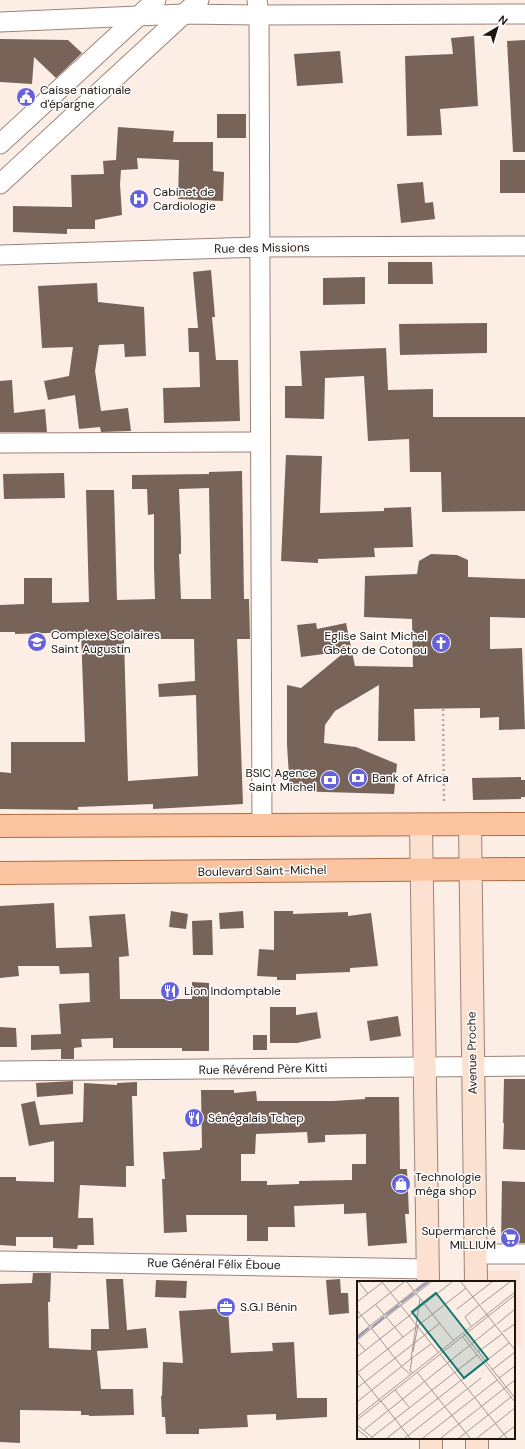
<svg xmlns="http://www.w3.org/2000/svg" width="525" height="1449" font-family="'DM Sans',sans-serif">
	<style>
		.built { fill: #fde3d5 }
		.building { fill: #786358; fill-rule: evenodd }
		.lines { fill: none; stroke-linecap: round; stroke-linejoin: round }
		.street-casing { stroke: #9a8478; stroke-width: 21 }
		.secondary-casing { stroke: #9a8478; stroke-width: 24 }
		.primary-casing { stroke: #ab6d46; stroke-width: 24 }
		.path { stroke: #b5a9a2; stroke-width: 2.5; stroke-dasharray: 2 3; stroke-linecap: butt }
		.street { stroke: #fff; stroke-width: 19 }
		.secondary { stroke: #fde1d0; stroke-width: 22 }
		.primary { stroke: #fac4a1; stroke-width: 22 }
		.labels { text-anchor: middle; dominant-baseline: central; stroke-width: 3; stroke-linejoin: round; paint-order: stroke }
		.poi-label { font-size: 12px; fill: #1d1510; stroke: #fefefe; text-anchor: start }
		.street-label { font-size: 12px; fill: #1d1510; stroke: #fefefe }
		.inset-river { fill: none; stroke: #9396b4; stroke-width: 2 }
		.inset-road { fill: none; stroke: #a39790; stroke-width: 1 }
		.view { fill: #0f766e; fill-opacity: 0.15; stroke: #0f766e; stroke-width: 2 }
		.inset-edge { fill: none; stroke: #1d1510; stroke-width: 2 }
	</style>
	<rect width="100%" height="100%" fill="#fcede5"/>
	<polygon class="built" points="481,1271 520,1271 521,1346 514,1346 514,1282 481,1282"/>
	<g class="building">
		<polygon points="474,36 478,106 440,109 442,135 407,136 405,56 453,54 451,38"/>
		<polygon points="0,39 68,40 82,53 56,78 34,57 32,84 0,82"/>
		<polygon points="525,40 525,152 513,152 507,41"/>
		<polygon points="340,51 343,83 297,86 294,54"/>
		<rect x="217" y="114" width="29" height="24"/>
		<polygon points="118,127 174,131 173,142 213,142 213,171 224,172 223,201 178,199 179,160 137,158 138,169 121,170 120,184 122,215 95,220 95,229 67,229 67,234 13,232 13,206 72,207 71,175 104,174 103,161 116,160"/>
		<rect x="500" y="160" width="25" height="33"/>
		<polygon points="423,182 425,203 433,202 435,219 401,223 397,184"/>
		<polygon points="388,262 432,262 433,284 388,284"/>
		<polygon points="211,270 215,317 212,317 216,360 238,360 240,421 164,423 163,388 200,387 199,352 189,352 188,328 198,328 193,272"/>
		<polygon points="365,277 365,304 323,305 323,278"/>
		<polygon points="97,283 98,302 144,307 146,356 125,357 124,344 99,345 95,371 101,411 128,408 131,431 101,432 100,427 79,429 75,395 48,400 44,381 69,376 73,347 42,348 38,286"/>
		<polygon points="487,323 487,353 400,355 399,324"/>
		<polygon points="386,348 388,390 433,389 433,417 525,417 525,511 442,512 441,472 410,472 409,439 368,441 364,376 325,378 324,419 285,418 285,386 302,386 300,351"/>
		<polygon points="12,380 14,413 45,409 47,432 0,432 0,381"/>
		<polygon points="286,455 322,456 320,513 384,511 384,508 411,507 413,547 374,548 375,557 318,559 318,563 281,561"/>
		<path d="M242 471 244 599H249L250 639H237L243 804 153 809V804L78 807V810L0 809V772L11 773V742H85L81 632 15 634V632H0V605L24 604V578H52V603L89 602 86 490H114L117 600 155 599 154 567V514L148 515 147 489H132V475L209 474V472ZM209 488 211 599H181L179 554H181V539L179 489ZM124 639H194L195 681 158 684 159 697 196 695 198 776 128 781Z"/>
		<polygon points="64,473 65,498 4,499 3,474"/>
		<polygon points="431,554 457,555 468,560 468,577 525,579 525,618 490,617 490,649 522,648 525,729 499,730 499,717 480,718 480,708 414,709 415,741 378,741 379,685 335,711 325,725 324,743 356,747 397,764 394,794 290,791 287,745 287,685 301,688 346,651 301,657 297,625 316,623 317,629 346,623 355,666 413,667 412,619 364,617 365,576 417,574 419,561"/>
		<polygon points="521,777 521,780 525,780 525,797 521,797 521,799 473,800 472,778"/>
		<polygon points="54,903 56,948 92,947 89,916 125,914 129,956 119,957 120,999 192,999 192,982 209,983 209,1051 182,1051 182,1048 113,1048 113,1038 81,1039 82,1047 74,1048 74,1059 61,1059 61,1049 31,1050 31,1035 61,1034 59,1004 90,1002 89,973 60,974 59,966 18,966 19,976 0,978 0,906"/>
		<polygon points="171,911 188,914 186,929 169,927"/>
		<polygon points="243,911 244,928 220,929 219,913"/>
		<polygon points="274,911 293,911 293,914 348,912 348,916 371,913 378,966 350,968 350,972 296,974 296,980 277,980 277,977 257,976 259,949 274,950"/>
		<polygon points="212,920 213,955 193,955 192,921"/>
		<polygon points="270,1007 296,1007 296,1015 317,1012 321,1038 297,1043 270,1043"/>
		<polygon points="398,1016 401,1036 370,1041 367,1021"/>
		<polygon points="0,1027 16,1028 17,1047 0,1047"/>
		<rect x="253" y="1035" width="14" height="15"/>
		<polygon points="504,1079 525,1079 525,1150 503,1149 504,1123 503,1123"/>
		<polygon points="73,1081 73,1094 37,1097 36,1083"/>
		<polygon points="137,1082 137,1096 132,1096 134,1166 126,1166 126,1187 80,1185 78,1218 93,1218 94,1245 78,1245 77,1249 53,1248 53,1237 16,1237 16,1246 0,1245 0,1177 16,1177 16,1181 54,1182 54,1141 29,1146 21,1104 35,1101 40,1125 83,1122 84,1083 117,1085 117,1083"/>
		<path d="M201 1090H234V1093L256 1091 257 1101H333L365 1099V1097H399L400 1169H407L409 1214H405L407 1243 368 1246 366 1213 344 1214V1204L294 1206 295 1227H268V1241H247V1215H186L187 1232 164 1233 162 1179H165L163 1152 200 1150V1148H202ZM307 1132 308 1143 325 1142V1135L366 1134V1164H352V1180L299 1181V1184L267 1185V1181H241V1154H255L256 1134Z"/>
		<polygon points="502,1181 525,1182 525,1243 501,1243"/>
		<polygon points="33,1273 51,1273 50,1302 48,1302 49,1348 91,1350 91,1329 109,1329 106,1279 123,1279 127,1330 146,1328 148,1348 97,1351 101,1389 133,1389 134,1415 89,1416 89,1415 81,1415 81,1411 20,1410 20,1443 0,1442 0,1284 32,1283"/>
		<polygon points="340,1279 341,1293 348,1293 349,1313 329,1315 326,1280"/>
		<polygon points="156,1280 187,1281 186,1298 155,1297"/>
		<polygon points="228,1308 231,1353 273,1351 272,1343 294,1342 297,1398 327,1398 327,1417 276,1420 276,1414 247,1415 248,1427 199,1429 199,1434 166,1434 165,1417 162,1417 161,1396 162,1396 163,1362 183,1363 179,1311"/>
	</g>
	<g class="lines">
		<defs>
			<g id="street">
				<polyline points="257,0 259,15 262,825"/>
				<polyline points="0,22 184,14 259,15 525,14"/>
				<polyline points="0,144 156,0"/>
				<polyline points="0,184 199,0"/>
				<polyline points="0,255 260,247 525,246"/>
				<polyline points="0,443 260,442"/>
				<polyline points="0,1071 525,1066"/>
				<polyline points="475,1254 525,1254"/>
				<polyline points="0,1261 428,1269"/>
			</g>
			<g id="secondary">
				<polyline points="470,824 476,1282"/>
				<polyline points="421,825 428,1282"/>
				<polyline points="431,1438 431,1449"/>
				<polyline points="477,1438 477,1449"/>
			</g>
			<g id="primary">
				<polyline points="0,826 525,824"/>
				<polyline points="0,873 525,869"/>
			</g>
		</defs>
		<use href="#street" class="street-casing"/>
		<use href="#secondary" class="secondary-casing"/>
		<use href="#primary" class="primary-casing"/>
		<polyline class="path" points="443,709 444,804"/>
		<use href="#street" class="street"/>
		<use href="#secondary" class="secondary"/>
		<use href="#primary" class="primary"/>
	</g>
	<defs>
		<symbol id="civic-disc" viewBox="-11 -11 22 22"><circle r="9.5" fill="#6461da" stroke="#fefefe"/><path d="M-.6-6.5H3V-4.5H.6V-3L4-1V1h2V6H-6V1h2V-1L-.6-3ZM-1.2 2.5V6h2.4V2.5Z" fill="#fff"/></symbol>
		<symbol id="hospital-disc" viewBox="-11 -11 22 22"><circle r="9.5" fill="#6461da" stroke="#fefefe"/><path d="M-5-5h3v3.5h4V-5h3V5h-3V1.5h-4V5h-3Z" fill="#fff"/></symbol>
		<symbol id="school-disc" viewBox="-11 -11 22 22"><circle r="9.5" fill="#6461da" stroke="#fefefe"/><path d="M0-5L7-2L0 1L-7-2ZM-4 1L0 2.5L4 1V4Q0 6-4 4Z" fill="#fff"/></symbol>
		<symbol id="church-disc" viewBox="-11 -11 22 22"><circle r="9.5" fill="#6461da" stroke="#fefefe"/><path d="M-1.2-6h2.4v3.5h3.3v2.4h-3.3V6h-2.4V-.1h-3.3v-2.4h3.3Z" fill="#fff"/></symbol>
		<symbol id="bank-disc" viewBox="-11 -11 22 22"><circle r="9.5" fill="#6461da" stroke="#fefefe"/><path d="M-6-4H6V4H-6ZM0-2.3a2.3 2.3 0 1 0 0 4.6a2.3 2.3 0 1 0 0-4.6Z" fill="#fff"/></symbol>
		<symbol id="restaurant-disc" viewBox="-11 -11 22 22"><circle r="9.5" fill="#6461da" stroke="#fefefe"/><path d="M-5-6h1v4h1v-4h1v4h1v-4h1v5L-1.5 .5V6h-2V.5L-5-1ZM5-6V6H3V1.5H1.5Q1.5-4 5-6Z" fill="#fff"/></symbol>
		<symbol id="shop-disc" viewBox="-11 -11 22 22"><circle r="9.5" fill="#6461da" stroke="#fefefe"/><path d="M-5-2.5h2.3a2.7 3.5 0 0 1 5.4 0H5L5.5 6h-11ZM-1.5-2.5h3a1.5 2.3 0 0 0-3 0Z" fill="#fff"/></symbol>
		<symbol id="supermarket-disc" viewBox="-11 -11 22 22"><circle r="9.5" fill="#6461da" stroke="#fefefe"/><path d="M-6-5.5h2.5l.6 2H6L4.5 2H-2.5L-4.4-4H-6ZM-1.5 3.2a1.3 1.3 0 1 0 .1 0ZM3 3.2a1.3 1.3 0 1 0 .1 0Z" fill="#fff"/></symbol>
		<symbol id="office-disc" viewBox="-11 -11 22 22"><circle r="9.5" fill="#6461da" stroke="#fefefe"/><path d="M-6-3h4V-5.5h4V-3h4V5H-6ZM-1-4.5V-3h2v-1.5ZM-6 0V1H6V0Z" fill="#fff"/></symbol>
	</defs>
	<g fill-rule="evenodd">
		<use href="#civic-disc" x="15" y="86" width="22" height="22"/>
		<use href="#hospital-disc" x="128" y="188" width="22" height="22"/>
		<use href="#school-disc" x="26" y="631" width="22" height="22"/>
		<use href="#church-disc" x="430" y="632" width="22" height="22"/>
		<use href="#bank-disc" x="347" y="767" width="22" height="22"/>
		<use href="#bank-disc" x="319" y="769" width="22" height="22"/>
		<use href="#restaurant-disc" x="159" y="980" width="22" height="22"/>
		<use href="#restaurant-disc" x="183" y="1107" width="22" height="22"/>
		<use href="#shop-disc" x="390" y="1173" width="22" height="22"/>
		<use href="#supermarket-disc" x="499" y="1227" width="22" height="22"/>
		<use href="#office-disc" x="215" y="1296" width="22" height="22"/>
	</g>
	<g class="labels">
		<g class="poi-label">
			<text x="40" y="90">Caisse nationale<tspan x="40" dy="14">d'épargne</tspan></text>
			<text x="153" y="192">Cabinet de<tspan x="153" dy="14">Cardiologie</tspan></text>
			<text x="51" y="635">Complexe Scolaires<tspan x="51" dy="14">Saint Augustin</tspan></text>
			<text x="427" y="636" text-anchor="end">Eglise Saint Michel<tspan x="427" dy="14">Gbéto de Cotonou</tspan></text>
			<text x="316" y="773" text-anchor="end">BSIC Agence<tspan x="316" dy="14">Saint Michel</tspan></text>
			<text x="372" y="778">Bank of Africa</text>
			<text x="184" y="991">Lion Indomptable</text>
			<text x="208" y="1118">Sénégalais Tchep</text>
			<text x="415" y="1177">Technologie<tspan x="415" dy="14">méga shop</tspan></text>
			<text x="496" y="1231" text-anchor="end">Supermarché<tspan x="496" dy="14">MILLIUM</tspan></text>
			<text x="240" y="1307">S.G.I Bénin</text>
		</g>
		<g class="street-label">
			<text transform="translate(262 248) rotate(-1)">Rue des Missions</text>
			<text transform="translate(262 871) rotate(-1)">Boulevard Saint-Michel</text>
			<text transform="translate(472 1053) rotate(-91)">Avenue Proche</text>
			<text transform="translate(263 1069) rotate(-1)">Rue Révérend Père Kitti</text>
			<text transform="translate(214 1264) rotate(1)">Rue Général Félix Éboue</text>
		</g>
	</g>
	<g transform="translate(357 1281)">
		<rect width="158" height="158" fill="#fcede5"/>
		<path class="inset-river" d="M59 10 71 1M44 22 57 12M29 34 42 24M15 46 27 36M0 57 12 47"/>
		<path class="inset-road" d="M2 1 11 13M25 1 81 71M50 1 96 59M104 1 158 69M0 21 26 1M124 23 153 1M19 24 46 56M100 28 135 1M0 29 45 86M0 38 47 1M140 43 158 28M114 45 108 36 122 24M146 51 158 43M107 53 158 117M0 55 68 1M105 55 158 121M0 59 74 1M0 60 8 69M56 71 61 44M121 71 145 53M83 73 150 157M0 76 95 1M55 77 74 63M55 77 53 90 56 92M54 78 63 18M45 86 54 94M135 89 158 71M0 91 23 120M60 91 113 157M0 92 109 7M142 97 158 85M0 107 83 42M38 109 52 126M24 120 53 157M0 121 55 77M0 136 158 11M0 139 158 14M0 144 16 157M0 148 11 157M7 149 138 44M15 156 120 74M30 157 152 62M48 157 124 97M66 157 140 99M84 157 158 99M102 157 154 116M120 157 158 127M142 157 158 145"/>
		<path class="view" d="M79 12 131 78 107 97 55 31Z"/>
		<rect width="158" height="158" class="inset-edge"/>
	</g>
	<g transform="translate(497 28) rotate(38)" stroke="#fefefe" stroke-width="3" paint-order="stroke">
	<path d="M0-3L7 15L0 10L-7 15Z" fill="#1d1510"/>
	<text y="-6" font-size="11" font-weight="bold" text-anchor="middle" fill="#1d1510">N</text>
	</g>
</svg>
